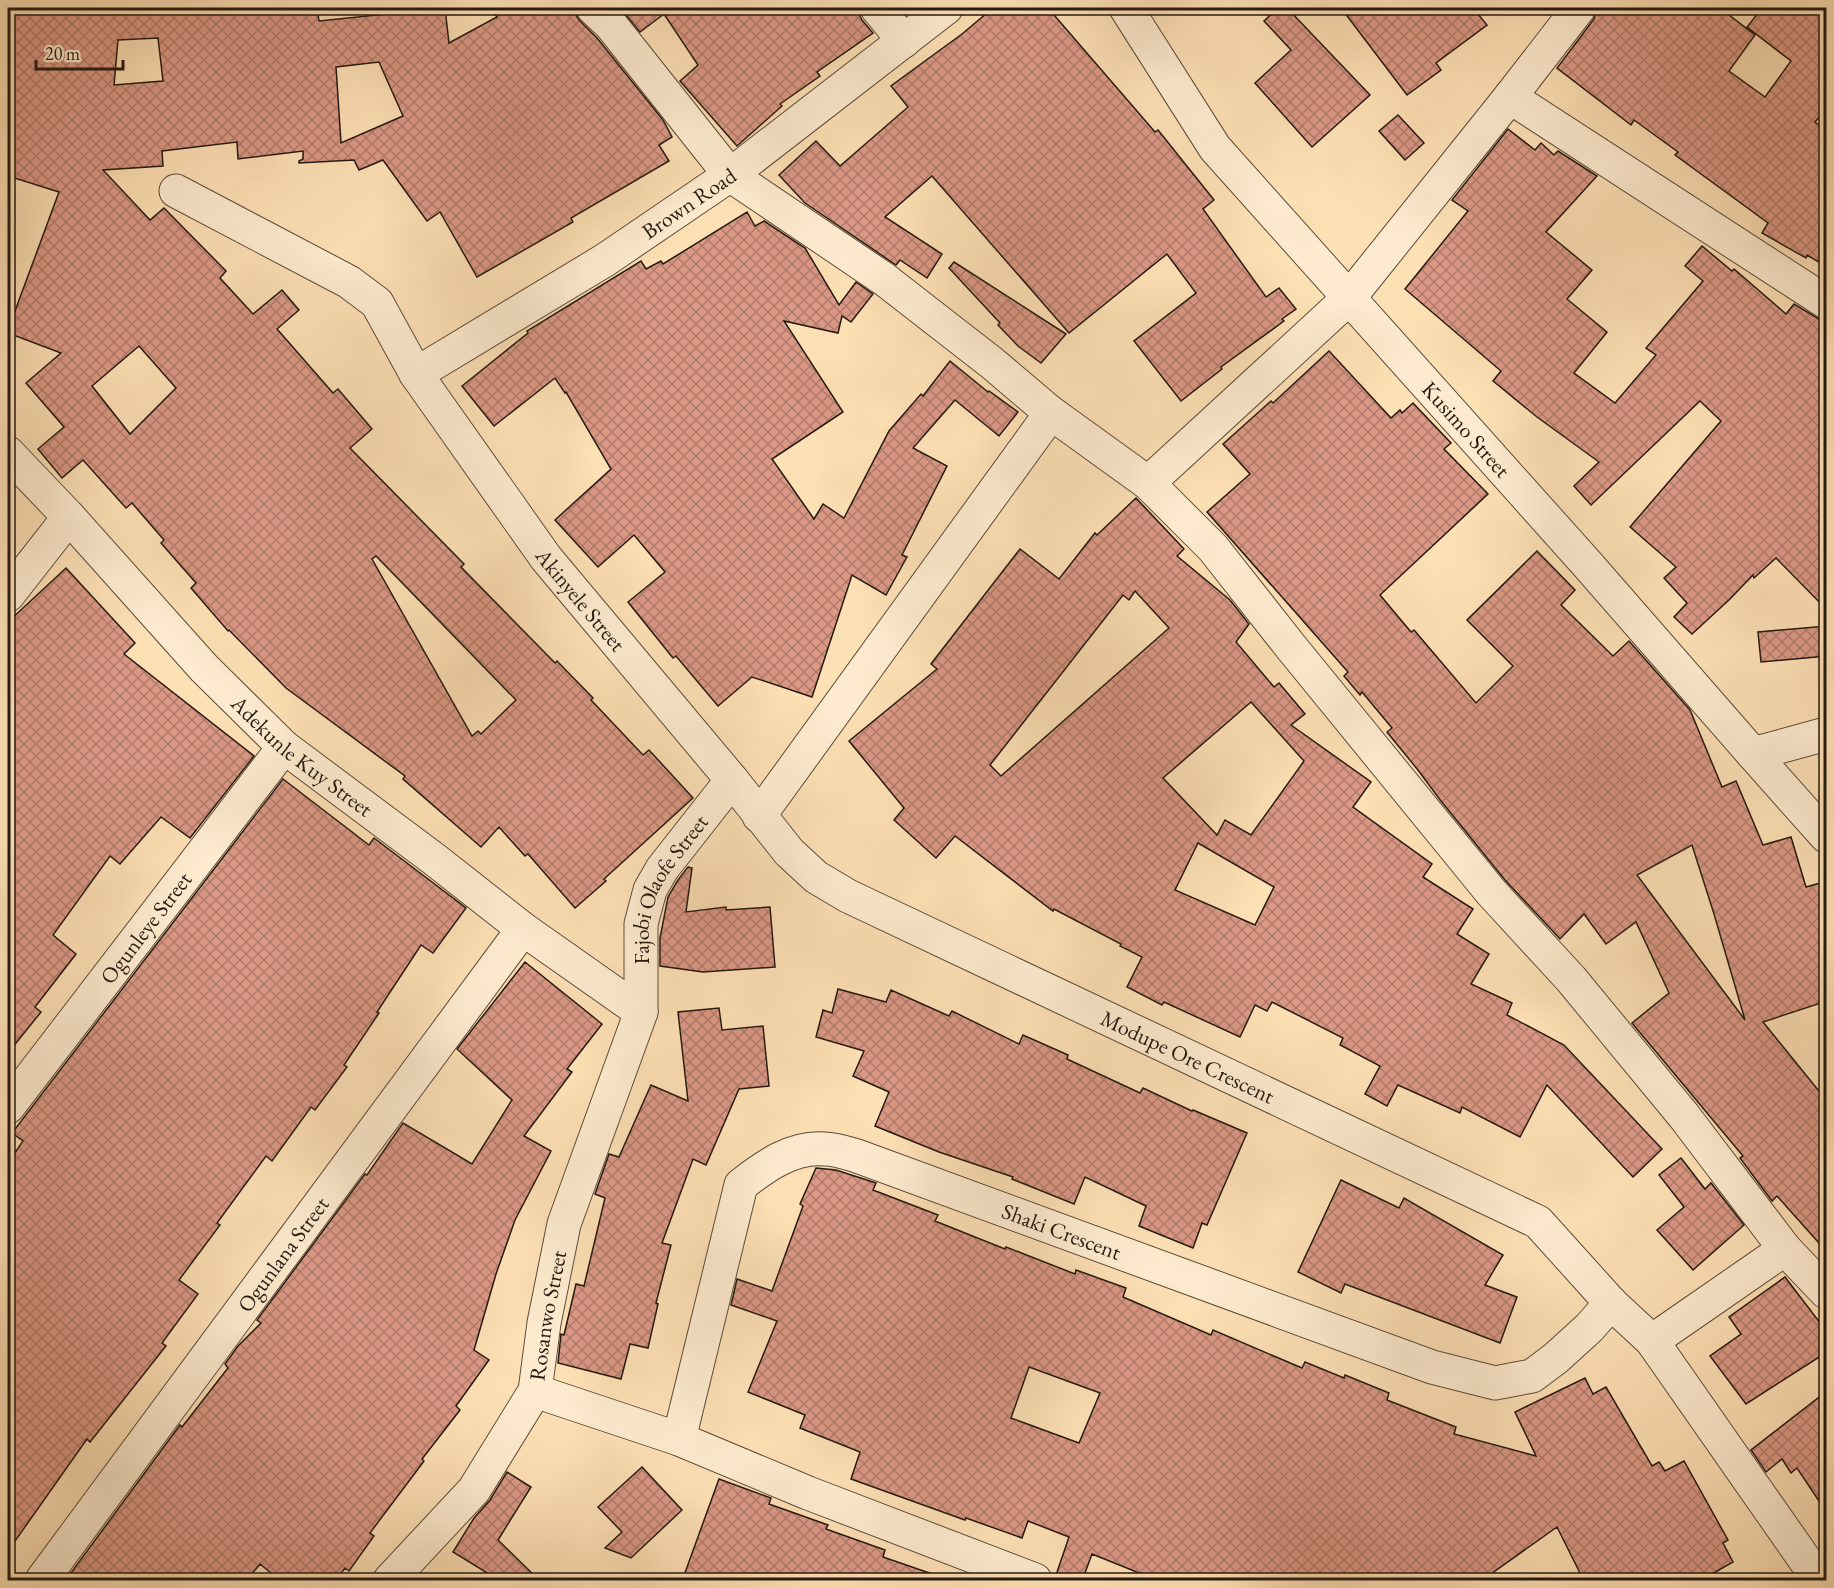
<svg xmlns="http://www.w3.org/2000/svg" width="1834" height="1588" font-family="'EB Garamond',serif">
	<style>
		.building { fill: url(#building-cross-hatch); stroke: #231911; stroke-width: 1.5; fill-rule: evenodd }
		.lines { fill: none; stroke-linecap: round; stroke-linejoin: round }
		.minor-casing { stroke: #5a4b3a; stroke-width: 35 }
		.minor { stroke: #feebcf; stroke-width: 33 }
		.labels { text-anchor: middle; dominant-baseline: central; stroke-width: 4.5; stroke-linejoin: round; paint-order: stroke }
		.street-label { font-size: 22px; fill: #231911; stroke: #feebcf }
	</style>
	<defs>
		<pattern id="building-cross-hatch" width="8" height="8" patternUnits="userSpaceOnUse" patternTransform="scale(1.5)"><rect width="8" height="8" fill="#db9885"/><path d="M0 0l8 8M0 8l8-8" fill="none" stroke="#b17b6b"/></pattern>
	</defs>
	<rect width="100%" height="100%" fill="#fee0b5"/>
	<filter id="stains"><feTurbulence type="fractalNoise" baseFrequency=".00333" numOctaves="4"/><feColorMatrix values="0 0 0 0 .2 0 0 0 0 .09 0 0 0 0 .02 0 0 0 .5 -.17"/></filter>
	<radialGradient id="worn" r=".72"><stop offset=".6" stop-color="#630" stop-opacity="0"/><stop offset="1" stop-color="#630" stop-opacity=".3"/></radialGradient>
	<g class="building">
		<path d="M8 8H317L319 21 445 8 449 43 497 17 491 8H575V14L580 21 597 38 663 120 672 137 659 145 669 161 571 218 573 222 477 277 440 212 427 221 383 160 359 170 354 160 299 163V161L303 159V151L238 159 237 142 162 151 163 166 103 170 150 220 164 208 226 271 220 278 253 314 282 290 299 310 277 329 333 393 338 389 372 429 350 448 464 564 461 567 555 663 557 661 593 698 591 700 643 755 649 750 693 798 604 879 606 881 575 908 528 854 525 856 499 827 481 847 403 779 405 776 286 688 229 630 228 631 191 588 196 583 161 543 164 540 132 503 126 508 83 460 62 478 38 449 64 427 26 383 61 353 8 333V330L59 192 8 176ZM158 38 163 81 114 85 118 40ZM379 62 403 116 341 143 336 67ZM139 346 176 388 130 434 92 386ZM376 556 516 700 481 734 478 731 472 736 372 559Z"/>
		<polygon points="620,8 856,8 862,20 873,33 817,72 820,76 780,104 782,106 737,146 680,81 698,65 664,14 640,32"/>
		<polygon points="993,8 1048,8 1155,132 1158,130 1214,200 1203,209 1266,297 1279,288 1296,309 1282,319 1284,321 1221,367 1222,369 1181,401 1134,341 1196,293 1167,254 1069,333 932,176 885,217 942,254 927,278 900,260 896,265 805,203 779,175 816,141 840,166 908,107 891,86 962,34"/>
		<polygon points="1278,8 1287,8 1370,95 1312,147 1255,83 1291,50 1264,21"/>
		<polygon points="1341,8 1473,8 1487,25 1436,63 1441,70 1407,95"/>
		<polygon points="1597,8 1720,8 1755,35 1729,71 1765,97 1791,61 1747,27 1762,8 1827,8 1827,108 1815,122 1827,131 1827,267 1807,255 1806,258 1762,233 1768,223 1675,155 1678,152 1634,120 1631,125 1557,68 1594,19"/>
		<polygon points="1398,115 1424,143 1405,160 1379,131"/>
		<polygon points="1508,129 1535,150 1541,143 1554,155 1558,151 1597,176 1546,232 1592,270 1567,299 1607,332 1574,373 1615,403 1656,355 1646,348 1703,281 1685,266 1702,246 1732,271 1734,269 1786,314 1794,304 1819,319 1827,327 1827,610 1776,558 1754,578 1753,575 1730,599 1692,634 1674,617 1687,603 1664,578 1676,567 1630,527 1721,421 1700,401 1591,505 1574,486 1599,462 1537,417 1493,381 1501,371 1405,289 1468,211 1452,200"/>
		<polygon points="747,212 755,226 764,221 805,248 839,305 856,282 873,294 851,322 842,316 838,333 784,321 843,412 772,459 814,519 823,504 844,518 889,431 921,394 923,396 950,361 988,392 989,391 1018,412 999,436 955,400 913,448 947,466 902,555 907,557 886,595 852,575 812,697 752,677 718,706 676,656 673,658 628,602 665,572 634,535 598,567 555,520 611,469 566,392 565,393 555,378 494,426 462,386 528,333 527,331 641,261 646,269 661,261 663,264"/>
		<polygon points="954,262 1066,334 1041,363 1018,346 998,325 1000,323 949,268"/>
		<path d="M1329 351 1391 418 1400 410 1402 413 1413 403 1451 443 1444 449 1488 494 1380 595 1411 632 1414 630 1476 703 1513 666 1467 620 1537 551 1575 590 1561 605 1613 656 1629 641 1690 710 1722 787 1736 781 1763 845 1791 837 1806 887 1827 881V1001L1763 1022 1827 1101V1252L1777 1196 1772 1201 1740 1158 1743 1156 1632 1023 1669 993 1636 922 1606 944 1584 914 1560 939 1505 880 1441 801 1418 770 1387 732 1392 728 1362 692 1360 695 1344 676 1348 672 1207 512 1250 474 1223 444 1271 401 1273 403ZM1692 845 1714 914 1745 1020 1637 875Z"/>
		<path d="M1136 498 1184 549 1177 556 1230 600 1249 624 1236 642 1274 687 1279 683 1305 714 1291 725 1371 782 1353 807 1432 864 1423 877 1473 909 1457 934 1489 954 1471 984 1512 1003 1507 1015 1564 1045 1662 1149 1633 1177 1547 1085 1520 1137 1462 1107 1460 1113 1398 1085 1387 1106 1365 1094 1380 1066 1340 1045 1343 1038 1272 1002 1267 1011 1255 1005 1240 1037 1164 1002 1162 1005 1127 987 1142 957 1120 946 1121 944 1054 909 1053 911 955 836 936 858 894 820 904 808 849 741 937 669 931 664 1020 549 1059 579 1095 533 1097 535ZM1135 591 1169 628 1001 776 990 765 1123 595 1129 600ZM1251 702 1304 761 1251 835 1225 820 1217 835 1163 778ZM1198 843 1274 887 1255 925 1175 890Z"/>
		<polygon points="66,568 135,643 124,654 254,756 190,838 161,817 120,864 110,856 53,935 76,954 35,1007 41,1012 8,1053 8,622"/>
		<polygon points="1827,626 1827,656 1761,662 1758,632"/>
		<polygon points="283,779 369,845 374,838 466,908 433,953 421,945 377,1012 379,1013 344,1065 347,1067 315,1110 311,1107 272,1161 266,1156 217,1223 220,1225 179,1280 198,1294 162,1343 166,1346 90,1442 87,1439 8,1551 8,1163 23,1141 12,1133"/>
		<polygon points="688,867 692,868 686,912 726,907 726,910 770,907 775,967 703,972 660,966 660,938 668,897 678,880"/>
		<polygon points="525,962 602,1024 567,1069 572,1072 524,1136 551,1151 515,1220 496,1274 474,1350 489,1360 456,1406 460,1410 422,1459 424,1461 370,1533 374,1536 349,1571 345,1568 335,1581 281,1581 260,1564 246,1581 65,1581 180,1425 182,1427 228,1368 225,1364 238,1346 261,1323 257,1320 365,1174 367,1175 403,1123 472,1164 512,1100 457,1049"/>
		<polygon points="838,989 886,1002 891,990 949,1016 952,1011 1019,1044 1023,1035 1068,1055 1067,1059 1140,1093 1143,1088 1192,1111 1193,1110 1247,1133 1207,1225 1202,1223 1193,1248 1139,1226 1146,1206 1085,1177 1074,1204 1012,1179 1013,1177 939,1152 875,1126 889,1092 853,1076 864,1051 816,1037 823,1010 832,1013"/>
		<polygon points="719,1008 722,1030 763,1026 769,1086 739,1089 706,1165 693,1159 662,1243 671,1245 656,1303 658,1304 648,1348 630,1344 621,1379 558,1363 561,1334 564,1335 576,1284 584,1286 605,1198 595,1194 609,1154 619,1157 651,1085 688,1101 678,1012"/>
		<polygon points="1681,1158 1705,1189 1711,1183 1744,1225 1693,1270 1657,1230 1684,1207 1659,1175"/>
		<path d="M816 1168 836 1170 876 1183 873 1190 938 1215 935 1221 1005 1249 1006 1247 1075 1274 1076 1270 1126 1288 1123 1297 1211 1335 1213 1330 1302 1368 1305 1362 1344 1378 1345 1375 1389 1393 1387 1400 1456 1427 1454 1434 1536 1456 1515 1412 1585 1378 1593 1394 1606 1387 1652 1466 1659 1462 1665 1471 1684 1461 1728 1540 1723 1543 1733 1562 1700 1581H1584L1557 1527 1481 1581H1159L1092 1554 1082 1581H1054L1069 1537 1028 1521 1022 1538 966 1518 965 1520 851 1479 860 1452 800 1428 805 1415 748 1392 777 1321 731 1305 737 1279 772 1291 803 1206 800 1204ZM1029 1367 1100 1393 1079 1443 1011 1418Z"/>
		<polygon points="1341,1180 1399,1208 1404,1198 1503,1255 1485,1285 1517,1297 1500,1343 1345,1284 1341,1293 1298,1272"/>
		<polygon points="1785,1277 1827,1332 1827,1352 1746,1404 1710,1356 1741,1334 1729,1317"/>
		<polygon points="1827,1391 1827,1513 1797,1468 1791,1473 1782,1459 1766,1472 1751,1450"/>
		<polygon points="642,1467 682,1510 631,1558 605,1548 622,1532 598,1507"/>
		<polygon points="507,1472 531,1487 498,1540 540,1581 496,1581 489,1574 453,1552 474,1518 490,1500"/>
		<polygon points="719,1479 771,1498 769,1504 828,1525 826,1529 885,1550 883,1557 941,1577 940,1581 682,1581"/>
	</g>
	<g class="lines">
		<defs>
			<g id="minor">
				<polyline points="593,8 611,25 730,175 884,279 992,363 1051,413 1148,483 1213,548 1291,647 1491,892 1571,979 1684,1116 1785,1249 1826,1292"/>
				<polyline points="877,8 904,41"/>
				<path id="s1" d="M1126 8 1215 148 1588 565 1753 754 1826 836"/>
				<polyline points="1510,97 1826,302"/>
				<path id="s2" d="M176 191 349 282 377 303 416 374 546 558 732 780 789 852 816 877 848 896 1538 1222 1611 1303 1652 1341 1819 1580"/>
				<path id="s3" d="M416 374 605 260 730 175 946 8"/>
				<path id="s4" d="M8 453 69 517 204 668 284 747 434 859 523 929 641 1012"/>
				<polyline points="1148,483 1349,298 1510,97 1579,8"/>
				<polyline points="8,595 69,517"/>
				<polyline points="1753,754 1826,734"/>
				<polyline points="759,816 1051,413"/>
				<path id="s5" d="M8 1107 284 747"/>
				<polyline points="1652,1341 1785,1249"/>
				<polyline points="535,1391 679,1439 808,1493 1035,1580"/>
				<path id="s6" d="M679 1439 741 1185C765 1166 793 1146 825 1149 835 1149 847 1153 857 1156L1432 1367 1495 1383 1532 1376 1556 1358 1589 1328 1611 1303"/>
				<path id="s7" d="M42 1580 523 929"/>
				<path id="s8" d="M390 1580 474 1490 535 1391 544 1323 564 1224 641 1012V924L650 890 662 869 732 780"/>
			</g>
		</defs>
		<use href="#minor" class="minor-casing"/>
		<use href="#minor" class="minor"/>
	</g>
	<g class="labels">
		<g class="street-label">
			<text stroke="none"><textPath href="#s3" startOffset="322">Brown Road</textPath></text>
			<text stroke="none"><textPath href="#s1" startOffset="543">Kusimo Street</textPath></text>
			<text stroke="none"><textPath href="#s2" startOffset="591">Akinyele Street</textPath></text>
			<text stroke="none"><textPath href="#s4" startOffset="423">Adekunle Kuy Street</textPath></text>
			<text stroke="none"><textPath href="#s8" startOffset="765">Fajobi Olaofe Street</textPath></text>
			<text stroke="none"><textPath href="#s5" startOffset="226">Ogunleye Street</textPath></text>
			<text stroke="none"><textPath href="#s2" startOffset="1368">Modupe Ore Crescent</textPath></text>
			<text stroke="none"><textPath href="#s6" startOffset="606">Shaki Crescent</textPath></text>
			<text stroke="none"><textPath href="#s7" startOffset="405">Ogunlana Street</textPath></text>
			<text stroke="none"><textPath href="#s8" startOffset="316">Rosanwo Street</textPath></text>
		</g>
	</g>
	<rect width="1834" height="1588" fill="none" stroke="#fee0b5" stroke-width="30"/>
	<rect x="9" y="9" width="1816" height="1570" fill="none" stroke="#231911" stroke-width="3"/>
	<rect x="15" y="15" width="1804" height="1558" fill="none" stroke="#231911" stroke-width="1.5"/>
	<path d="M36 60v9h87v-9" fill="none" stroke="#231911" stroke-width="3"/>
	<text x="45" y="60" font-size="18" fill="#231911" stroke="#feebcf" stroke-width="4.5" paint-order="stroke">20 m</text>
	<rect width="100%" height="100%" filter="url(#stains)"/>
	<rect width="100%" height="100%" fill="url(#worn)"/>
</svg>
